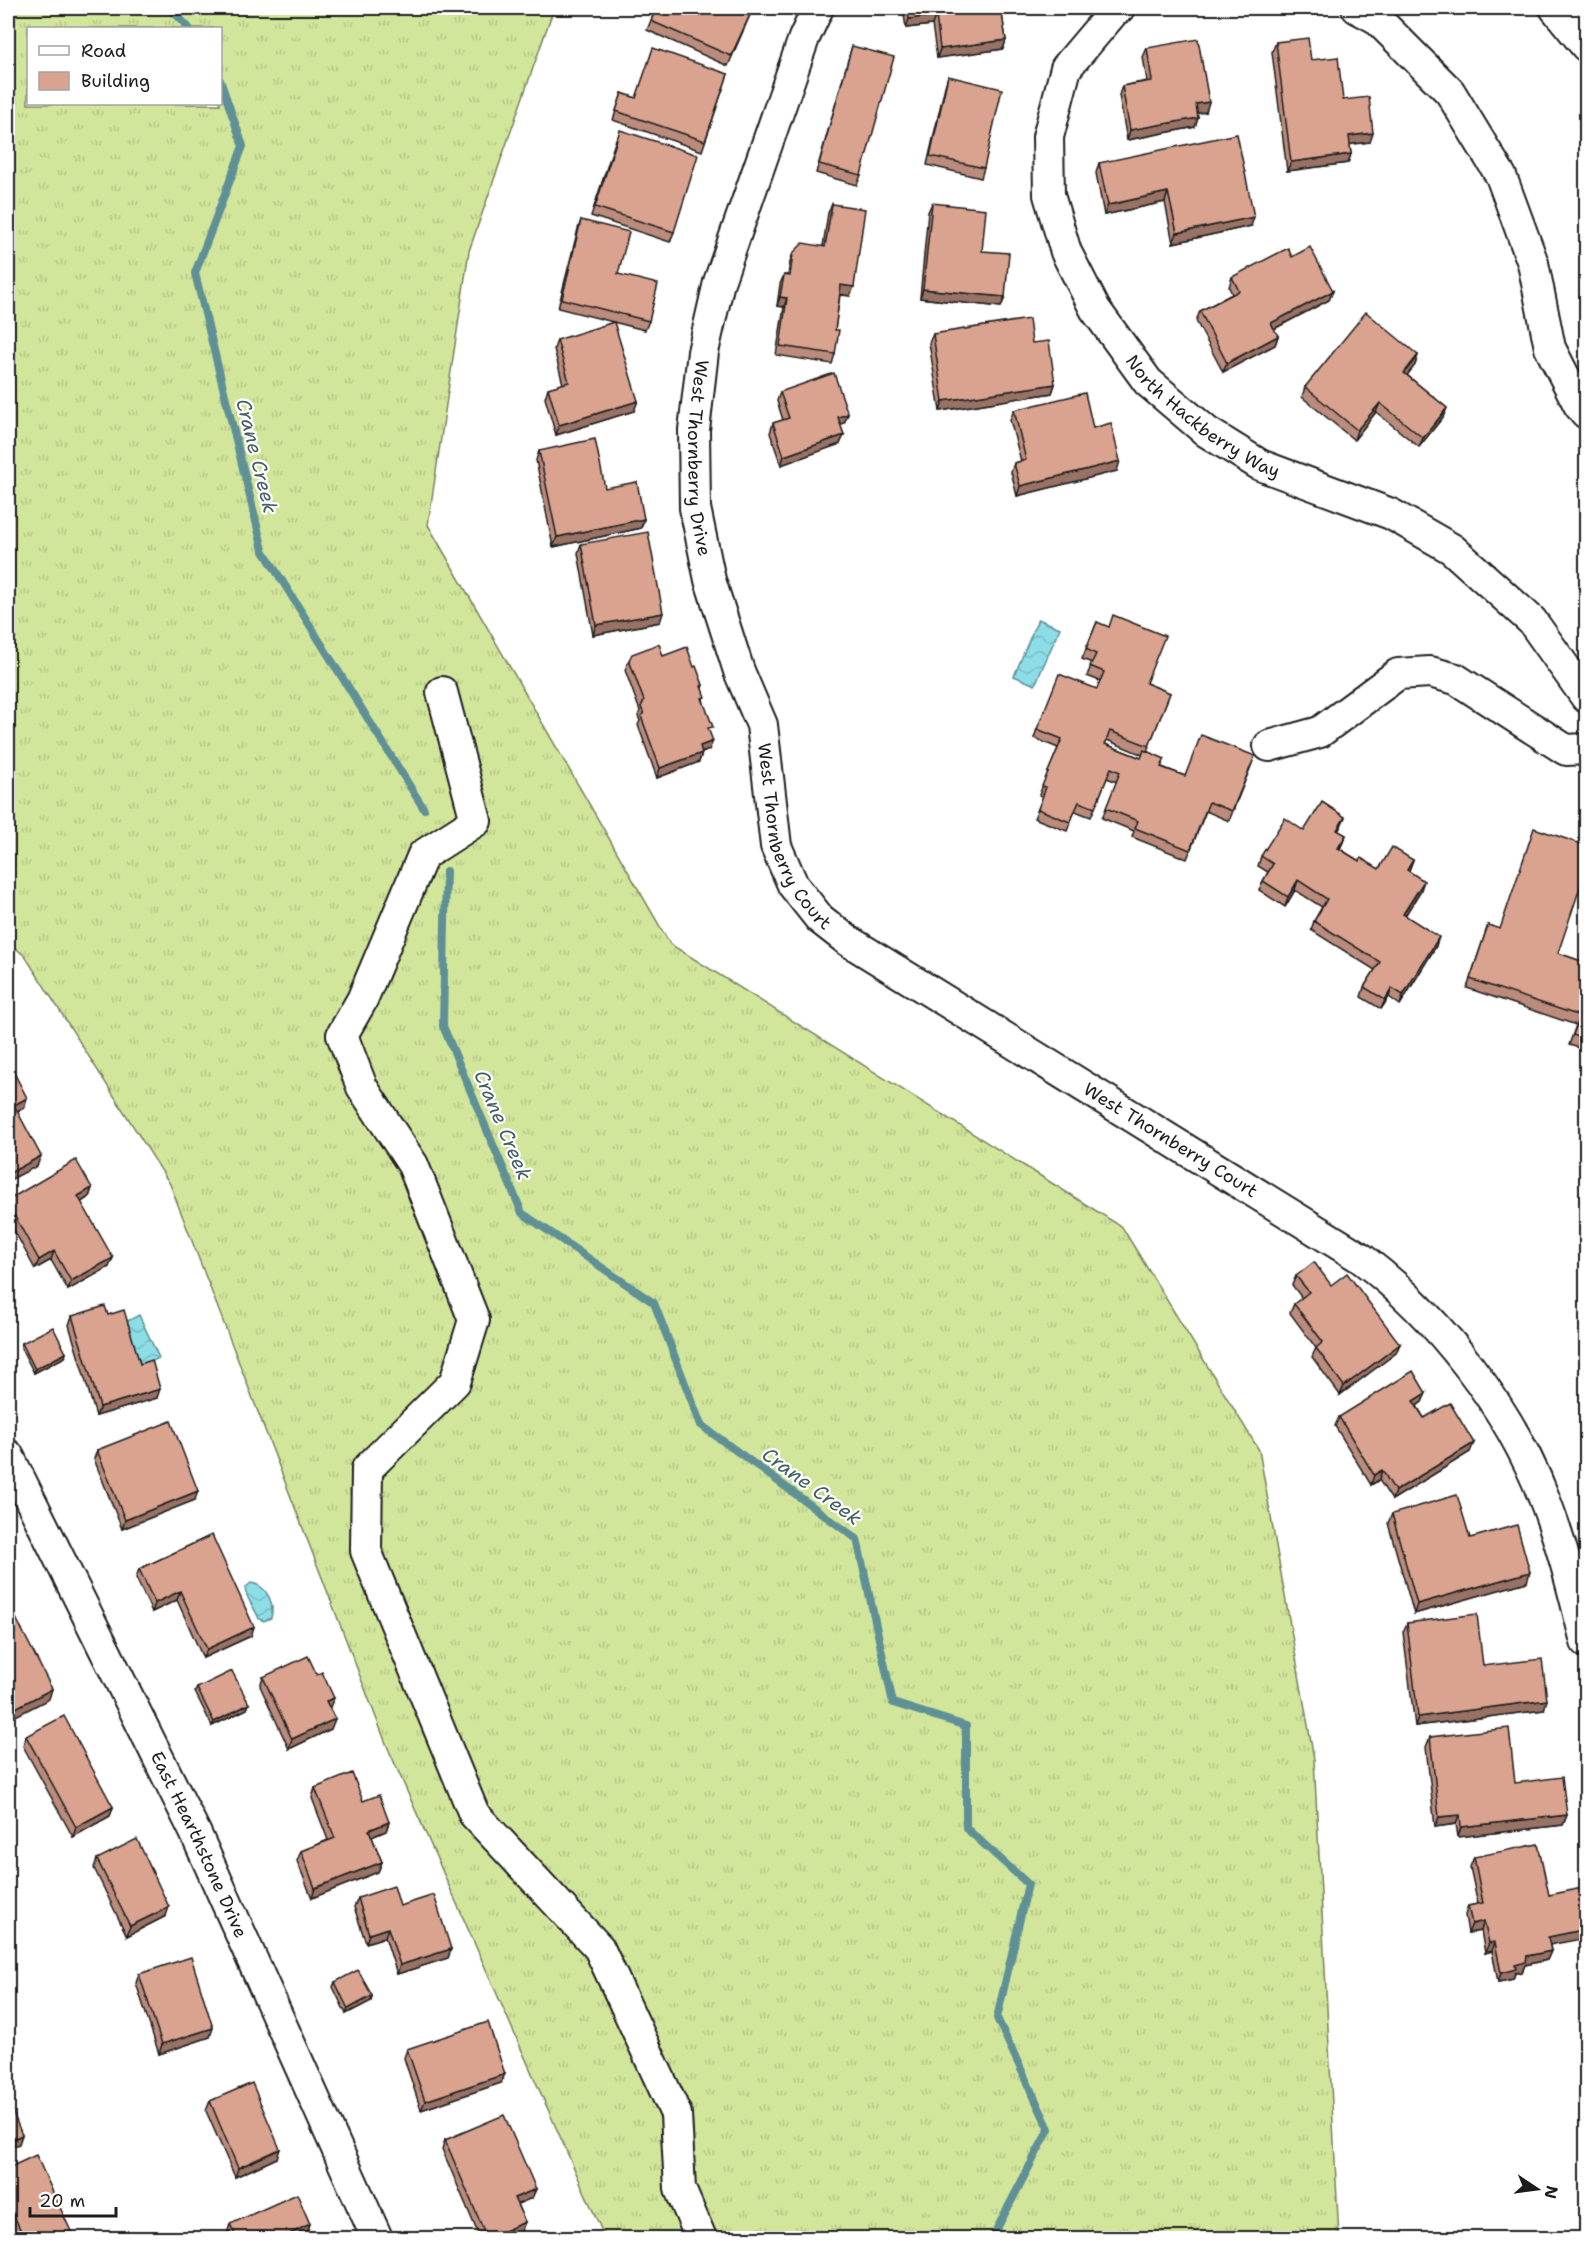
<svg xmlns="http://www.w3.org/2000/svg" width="1594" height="2246" font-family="'Shantell Sans',sans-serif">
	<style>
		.grass { fill: url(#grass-tufts); stroke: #77815c; stroke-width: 1.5; fill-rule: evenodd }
		.water { fill: url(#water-waves); stroke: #5f9095; stroke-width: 1.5 }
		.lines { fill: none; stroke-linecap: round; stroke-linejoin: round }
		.stream { stroke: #5f9095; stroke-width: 8 }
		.minor-casing { stroke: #1c1c1c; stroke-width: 34 }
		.minor { stroke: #fff; stroke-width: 30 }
		.wall { fill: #bb8c7c; stroke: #1c1c1c; stroke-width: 1.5; fill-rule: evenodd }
		.shaded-wall { fill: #987265; stroke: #1c1c1c; stroke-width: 1.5 }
		.building { fill: #d9a390; stroke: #1c1c1c; stroke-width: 1.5 }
		.labels { text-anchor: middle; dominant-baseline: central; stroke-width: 4.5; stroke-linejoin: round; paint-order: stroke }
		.street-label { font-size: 18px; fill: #1c1c1c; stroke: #fff }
		.water-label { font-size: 20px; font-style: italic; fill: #436063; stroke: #fff }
	</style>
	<defs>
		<pattern id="grass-tufts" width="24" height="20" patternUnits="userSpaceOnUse" patternTransform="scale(1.5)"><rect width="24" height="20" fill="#d2e69b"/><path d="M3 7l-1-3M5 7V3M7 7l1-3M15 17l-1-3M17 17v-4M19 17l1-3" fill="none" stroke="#b4c585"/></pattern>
		<pattern id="water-waves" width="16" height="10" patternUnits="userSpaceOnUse" patternTransform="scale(1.5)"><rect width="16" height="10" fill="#8cdde6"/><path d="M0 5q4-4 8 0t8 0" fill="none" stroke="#78bdc5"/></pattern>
	</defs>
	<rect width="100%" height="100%" fill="#fff"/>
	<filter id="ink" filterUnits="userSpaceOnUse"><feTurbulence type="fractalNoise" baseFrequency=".0167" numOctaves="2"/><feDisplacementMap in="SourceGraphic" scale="12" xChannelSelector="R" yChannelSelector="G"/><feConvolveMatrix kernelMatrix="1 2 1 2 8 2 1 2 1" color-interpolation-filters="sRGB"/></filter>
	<g filter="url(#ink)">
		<path class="grass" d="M8 8H554L469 251 428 525 670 944 1122 1227 1259 1450 1314 1759 1339 2238H605L387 1746 170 1184 25 956 8 942ZM28 28H220V104H28Z"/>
		<g class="water">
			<polygon points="1038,619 1060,628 1035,685 1014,676"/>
			<polygon points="139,1315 159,1358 142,1366 122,1324"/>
			<path d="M251 1583C267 1585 275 1604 271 1618L264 1621 259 1619C255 1607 246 1600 245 1588Z"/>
		</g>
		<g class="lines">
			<g class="stream">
				<polyline points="170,8 189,28"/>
				<polyline points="220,80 243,146 195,273 263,550 424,809"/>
				<polyline points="446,871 443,1026 522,1213 654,1303 701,1425 857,1539 893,1703 966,1726 966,1828 1028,1884 997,2018 1049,2129 992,2238"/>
			</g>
			<defs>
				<g id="minor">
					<path id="s1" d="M818 8 804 38 719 282 703 352 694 430 695 508 710 580 739 671 762 725 776 846 793 885 820 919 847 940 1361 1258C1439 1317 1509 1407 1544 1498 1562 1544 1574 1594 1586 1642"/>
					<path id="s2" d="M1119 8 1115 10 1066 68 1048 137 1049 195 1066 252 1095 309 1148 382 1207 432 1260 465 1391 514 1452 549 1532 621 1586 697"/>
					<polyline points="1357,8 1376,18 1450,92 1501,176 1533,263 1550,348 1579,405 1586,413"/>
					<polyline points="1555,8 1586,46"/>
					<polyline points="442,692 476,821 423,855 362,1000 342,1035 362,1087 413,1165 474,1320 455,1382 367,1469 366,1551 474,1814 599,1948 676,2114 680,2189 701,2238"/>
					<polyline points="1269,746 1320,732 1398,674 1430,672 1456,679 1566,750 1586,749"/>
					<path id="s3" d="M8 1455 195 1832 377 2238"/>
				</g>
			</defs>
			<use href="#minor" class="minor-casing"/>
			<use href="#minor" class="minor"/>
		</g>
		<g class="wall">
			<polygon points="656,8 753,8 728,66 647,30"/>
			<polygon points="903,8 1001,8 1006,40 1003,49 937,58 932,25 906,28"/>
			<polygon points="1276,42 1311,60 1343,100 1370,142 1350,144 1351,154 1348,163 1287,171 1272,52"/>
			<polygon points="852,46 861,175 857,185 816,173"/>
			<polygon points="1147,48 1206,112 1197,113 1198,118 1195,127 1127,140 1119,95 1122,86 1147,81 1143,57"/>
			<polygon points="728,74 702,151 613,120 622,93 636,98"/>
			<polygon points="948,76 984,168 981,178 927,165 945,86"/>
			<polygon points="616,139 674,232 670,242 591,216"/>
			<polygon points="1099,163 1251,226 1173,243 1165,202 1104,215 1096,173"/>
			<polygon points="932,203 982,251 1005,297 1001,307 920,298 928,212"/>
			<polygon points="832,204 850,296 840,295 835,330 835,354 832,364 776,355 784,307 777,306 780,284 784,275 788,275 790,262 793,253 823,246 828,213"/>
			<polygon points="581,220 649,321 645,330 558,308 578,229"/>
			<polygon points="1587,238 1587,260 1580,250 1583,240"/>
			<polygon points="1292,257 1333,291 1329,300 1274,329 1278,336 1275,345 1223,372 1196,321 1200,311 1232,294 1229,287 1232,277"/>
			<polygon points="933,334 1032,343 1055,384 1052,393 940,411 929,343"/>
			<polygon points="557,340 634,411 556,435 545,398 548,388 563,384 554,349"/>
			<polygon points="1418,355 1415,365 1407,375 1447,408 1443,417 1419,447 1376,412 1354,440 1302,397 1305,387"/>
			<polygon points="780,392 848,414 844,423 840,425 844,435 840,444 781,465 770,433 773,423 783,420 777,401"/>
			<polygon points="1014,410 1093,428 1117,471 1017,496 1011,472 1014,463 1021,461 1010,420"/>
			<polygon points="539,451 605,488 644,519 641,528 553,547 536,460"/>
			<polygon points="581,544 660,622 593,635 578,553"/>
			<path d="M1097 622 1146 683 1170 693 1147 751 1162 767 1185 776 1255 756 1229 821 1206 811 1187 859 1132 837 1134 831 1102 818 1117 782 1107 778 1091 817 1075 811 1067 831 1034 818 1043 797 1039 795 1058 748 1034 738 1037 729 1097 689 1100 681 1087 676 1092 663 1082 659ZM1107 740 1143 755 1141 758 1105 744Z"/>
			<polygon points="663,656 694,667 703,685 702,688 709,750 702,753 699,762 657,778 638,725 640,721 638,716 640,711 625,670 629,660"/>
			<polygon points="1341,826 1338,831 1346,835 1340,849 1359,861 1379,869 1413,860 1409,871 1421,890 1405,915 1436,946 1400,1005 1389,997 1381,1009 1361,997 1364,987 1375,970 1311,930 1314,921 1322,907 1295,890 1285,907 1259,890 1263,881 1268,872 1258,866 1261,856 1304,831"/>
			<polygon points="1488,925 1558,953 1587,963 1587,1050 1569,1045 1576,1025 1467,988"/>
			<polygon points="92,1188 89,1197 81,1202 109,1267 68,1290 51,1260 35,1269 8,1219 8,1200"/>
			<polygon points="1296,1276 1331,1285 1396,1353 1340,1395 1312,1357 1316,1348 1290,1313 1294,1304 1302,1298 1292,1285"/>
			<polygon points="108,1315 157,1398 96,1416 69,1325 72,1316"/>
			<polygon points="22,1343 65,1357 34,1373 21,1348"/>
			<polygon points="1426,1393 1422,1402 1417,1406 1424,1418 1470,1452 1392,1500 1379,1480 1371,1485 1335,1426 1339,1417"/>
			<polygon points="97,1450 195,1500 122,1529 94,1459"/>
			<polygon points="1392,1514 1470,1538 1527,1582 1414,1614 1388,1523"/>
			<polygon points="212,1535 251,1636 203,1658 177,1600 152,1612 136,1578 139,1569"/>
			<polygon points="1407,1623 1483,1666 1544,1710 1415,1726 1403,1632"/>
			<polygon points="263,1677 330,1707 329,1708 331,1729 289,1749 260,1686"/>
			<polygon points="197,1688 249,1704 247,1709 212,1726 195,1692"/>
			<polygon points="26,1736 113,1807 110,1816 73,1837 23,1746"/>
			<polygon points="1430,1737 1515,1783 1567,1815 1563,1825 1458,1837 1456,1824 1435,1827 1426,1747"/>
			<polygon points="315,1788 363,1801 389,1822 386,1831 372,1837 382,1862 378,1872 312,1898 297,1861 301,1851 328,1840 312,1798"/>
			<polygon points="1474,1857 1550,1945 1551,1951 1547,1960 1525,1965 1522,1972 1515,1973 1513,1979 1498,1982 1492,1951 1485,1953 1481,1931 1468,1933 1465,1915 1468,1906 1478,1904 1470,1867"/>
			<polygon points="97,1859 166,1916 127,1936 94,1868"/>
			<polygon points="358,1898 400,1906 451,1949 448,1958 397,1974 385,1937 366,1943 354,1907"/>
			<polygon points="139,1974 210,2037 159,2054 136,1983"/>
			<polygon points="335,1982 372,1996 371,2001 346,2014 333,1987"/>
			<polygon points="407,2049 501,2083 421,2110 404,2058"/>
			<polygon points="210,2101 277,2158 235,2177 206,2111"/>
			<polygon points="445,2140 536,2189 532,2198 517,2204 525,2222 521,2231 504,2238 480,2238 442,2149"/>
			<polygon points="8,2168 74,2238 16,2238 8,2219"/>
			<polygon points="230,2224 307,2233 295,2238 229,2238 227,2234"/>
		</g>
		<g class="shaded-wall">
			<polygon points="936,15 932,25 906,28 909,19"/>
			<polygon points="1006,40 1003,49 937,58 940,49"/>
			<polygon points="1209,102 1206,112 1192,114 1196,104"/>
			<polygon points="1198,118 1195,127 1127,140 1130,130"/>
			<polygon points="1373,133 1370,142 1346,145 1349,136"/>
			<polygon points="1351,154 1348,163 1287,171 1291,162"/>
			<polygon points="1168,192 1165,202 1104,215 1108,205"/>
			<polygon points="1254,217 1251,226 1173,243 1177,233"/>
			<polygon points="841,285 854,287 850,296 838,294"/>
			<polygon points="923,289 1005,297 1001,307 920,298"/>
			<polygon points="1333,291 1329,300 1268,332 1271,323"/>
			<polygon points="780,297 787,298 784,307 777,306"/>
			<polygon points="1278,336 1275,345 1223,372 1227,363"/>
			<polygon points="1418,355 1415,365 1401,383 1404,373"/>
			<polygon points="1055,384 1052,393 940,411 943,401"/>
			<polygon points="638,401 634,411 556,435 559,425"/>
			<polygon points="1380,403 1376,412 1354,440 1357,430"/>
			<polygon points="1447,408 1443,417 1419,447 1423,438"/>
			<polygon points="848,414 844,423 834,427 838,417"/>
			<polygon points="844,435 840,444 781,465 784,456"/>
			<polygon points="1120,461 1117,471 1017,496 1020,486"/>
			<polygon points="644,519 641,528 553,547 557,537"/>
			<polygon points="663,613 660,622 593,635 596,625"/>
			<polygon points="713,741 709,750 696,755 700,746"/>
			<polygon points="702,753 699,762 657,778 660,768"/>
			<polygon points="1345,817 1341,826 1333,839 1337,830"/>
			<polygon points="1346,835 1342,844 1334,857 1338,848"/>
			<polygon points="1298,880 1295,890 1285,907 1288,897"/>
			<polygon points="1424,881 1421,890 1400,924 1403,914"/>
			<polygon points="1439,937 1436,946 1400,1005 1403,995"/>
			<polygon points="1392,988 1389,997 1381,1009 1385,1000"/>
			<polygon points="27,1098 24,1108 11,1115 14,1105"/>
			<polygon points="41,1156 37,1166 8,1181 8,1174"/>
			<polygon points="92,1188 89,1197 75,1206 78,1196"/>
			<polygon points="54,1251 51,1260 35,1269 39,1260"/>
			<polygon points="113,1258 109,1267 68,1290 71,1281"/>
			<polygon points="1400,1344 1396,1353 1340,1395 1344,1386"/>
			<polygon points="66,1353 65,1357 34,1373 35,1369"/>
			<polygon points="160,1389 157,1398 96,1416 100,1407"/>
			<polygon points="1426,1393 1422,1402 1410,1410 1413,1401"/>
			<polygon points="1474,1443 1470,1452 1392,1500 1395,1491"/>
			<polygon points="1382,1470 1379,1480 1371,1485 1374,1475"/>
			<polygon points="198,1491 195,1500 122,1529 125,1520"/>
			<polygon points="1530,1572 1527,1582 1414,1614 1417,1604"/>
			<polygon points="180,1591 177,1600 152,1612 155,1603"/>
			<polygon points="254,1627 251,1636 203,1658 207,1649"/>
			<polygon points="52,1689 49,1699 8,1720 8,1712"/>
			<polygon points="334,1698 330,1707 323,1711 326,1701"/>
			<polygon points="1547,1700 1544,1710 1415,1726 1418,1717"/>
			<polygon points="249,1704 247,1709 212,1726 214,1722"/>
			<polygon points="335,1719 331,1729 289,1749 292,1739"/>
			<polygon points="113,1807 110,1816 73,1837 76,1827"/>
			<polygon points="1460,1815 1456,1824 1435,1827 1439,1817"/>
			<polygon points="1567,1815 1563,1825 1458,1837 1461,1827"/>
			<polygon points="389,1822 386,1831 366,1839 369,1830"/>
			<polygon points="382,1862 378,1872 312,1898 315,1888"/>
			<polygon points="169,1907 166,1916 127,1936 130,1926"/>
			<polygon points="1484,1921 1481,1931 1468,1933 1472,1924"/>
			<polygon points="388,1928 385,1937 366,1943 369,1934"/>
			<polygon points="1587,1929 1587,1938 1544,1946 1548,1937"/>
			<polygon points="1495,1942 1492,1951 1485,1953 1489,1943"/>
			<polygon points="451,1949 448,1958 397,1974 400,1965"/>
			<polygon points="1551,1951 1547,1960 1525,1965 1522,1972 1515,1973 1513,1979 1498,1982 1501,1973 1515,1965 1527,1956"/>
			<polygon points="372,1996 371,2001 346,2014 348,2009"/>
			<polygon points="213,2028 210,2037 159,2054 162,2044"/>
			<polygon points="505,2074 501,2083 421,2110 425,2101"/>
			<polygon points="22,2135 19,2144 8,2149 8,2141"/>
			<polygon points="280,2149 277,2158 235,2177 238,2168"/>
			<polygon points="536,2189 532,2198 511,2207 514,2198"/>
			<polygon points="525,2222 521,2231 504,2238 487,2238"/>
			<polygon points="310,2224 307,2233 295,2238 284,2238 285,2236"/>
		</g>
		<g class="building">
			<polygon points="656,8 753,8 731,56 651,21"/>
			<polygon points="908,8 1001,8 1006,40 940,49 936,15 909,19"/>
			<polygon points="1308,38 1311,60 1338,57 1343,100 1369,97 1373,133 1349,136 1351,154 1291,162 1276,42"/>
			<polygon points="1198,39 1209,102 1196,104 1198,118 1130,130 1122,86 1152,81 1147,48"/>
			<polygon points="852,46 894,57 861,175 819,164"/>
			<polygon points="653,48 728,74 705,141 616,111 622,93 636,98"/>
			<polygon points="948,76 1002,89 984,168 930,156"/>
			<polygon points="620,130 698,155 674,232 595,207"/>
			<polygon points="1237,134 1254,217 1177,233 1168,192 1108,205 1099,163"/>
			<polygon points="932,203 986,209 982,251 1009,253 1005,297 923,289"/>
			<polygon points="832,204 865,209 854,287 841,285 835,330 839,330 835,354 780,346 787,298 780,297 784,275 790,276 793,253 803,243 825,247"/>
			<polygon points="581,220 629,232 618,274 658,284 649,321 562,299"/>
			<polygon points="1587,238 1587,246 1583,240"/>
			<polygon points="1310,247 1333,291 1271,323 1278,336 1227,363 1200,311 1239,291 1232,277 1288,248 1292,257"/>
			<polygon points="1366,312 1418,355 1404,373 1447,408 1423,438 1380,403 1357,430 1305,387"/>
			<polygon points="1029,319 1032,343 1049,341 1055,384 943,401 933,334"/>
			<polygon points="614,322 638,401 559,425 548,388 569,382 557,340"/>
			<polygon points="834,373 848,414 838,417 844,435 784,456 773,423 789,418 780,392"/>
			<polygon points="1085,393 1093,428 1111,423 1120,461 1020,486 1014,463 1026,460 1014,410"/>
			<polygon points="595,439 605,488 637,482 644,519 557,537 539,451"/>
			<polygon points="648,532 663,613 596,625 581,544"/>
			<polygon points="1113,615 1165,636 1146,683 1170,693 1149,746 1110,731 1105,744 1141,758 1144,750 1165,759 1161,767 1185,776 1201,735 1255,756 1232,811 1209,802 1190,850 1135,828 1138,821 1106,808 1120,772 1111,768 1095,808 1079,802 1070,822 1038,809 1046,787 1042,786 1062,739 1037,729 1059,674 1097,689 1104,672 1090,666 1096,654 1086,649 1097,622 1109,627"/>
			<polygon points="659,644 663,656 687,647 694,667 696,666 703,685 701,686 705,697 702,698 713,727 708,728 713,741 700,746 702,753 660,768 641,716 644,714 641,707 644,701 629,660 632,654"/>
			<polygon points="1322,802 1345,817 1337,830 1346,835 1338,848 1359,861 1361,858 1379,869 1392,847 1413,860 1407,870 1424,881 1403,914 1439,937 1403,995 1392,988 1385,1000 1364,987 1380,962 1314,921 1327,899 1298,880 1288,897 1263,881 1273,864 1261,856 1285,818 1304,831"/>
			<polygon points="1534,828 1587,846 1587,867 1558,953 1587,963 1587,1040 1573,1035 1580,1016 1470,979 1488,925 1500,929"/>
			<polygon points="8,1061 27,1098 14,1105 41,1156 8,1174"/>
			<polygon points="76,1160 92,1188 78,1196 113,1258 71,1281 54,1251 39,1260 8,1204 8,1200"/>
			<polygon points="1314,1262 1331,1285 1347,1273 1400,1344 1344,1386 1316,1348 1323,1342 1294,1304 1309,1292 1296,1276"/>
			<polygon points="105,1306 108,1315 124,1310 140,1364 152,1360 160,1389 100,1407 72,1316"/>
			<polygon points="53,1327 66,1353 35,1369 22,1343"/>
			<polygon points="1413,1371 1426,1393 1413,1401 1424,1418 1450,1403 1474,1443 1395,1491 1382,1470 1374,1475 1339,1417"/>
			<polygon points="171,1421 198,1491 125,1520 97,1450"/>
			<polygon points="1457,1495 1470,1538 1517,1525 1530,1572 1417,1604 1392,1514"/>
			<polygon points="212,1535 254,1627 207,1649 180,1591 155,1603 139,1569"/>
			<polygon points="14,1614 52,1689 8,1712 8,1617"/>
			<polygon points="1477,1614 1483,1666 1542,1659 1547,1700 1418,1717 1407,1623"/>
			<polygon points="308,1656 317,1675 322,1672 334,1698 326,1701 335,1719 292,1739 263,1677"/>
			<polygon points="232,1671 249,1704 214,1722 197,1688"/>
			<polygon points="64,1716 113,1807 76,1827 26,1736"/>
			<polygon points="1509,1728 1515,1783 1562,1777 1567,1815 1461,1827 1460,1815 1439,1817 1430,1737"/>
			<polygon points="352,1773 363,1801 379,1795 389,1822 369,1830 382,1862 315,1888 301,1851 335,1838 315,1788"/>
			<polygon points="137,1839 169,1907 130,1926 97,1859"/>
			<polygon points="1538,1844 1549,1895 1587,1887 1587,1929 1548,1937 1551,1951 1527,1956 1526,1962 1515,1965 1516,1969 1501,1973 1495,1942 1489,1943 1484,1921 1472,1924 1468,1906 1483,1903 1474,1857"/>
			<polygon points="394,1886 400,1906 434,1895 451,1949 400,1965 388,1928 369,1934 358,1898"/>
			<polygon points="191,1957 213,2028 162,2044 139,1974"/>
			<polygon points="358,1970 372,1996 348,2009 335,1982"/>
			<polygon points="488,2022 505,2074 425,2101 407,2049"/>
			<polygon points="252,2083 280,2149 238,2168 210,2101"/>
			<polygon points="8,2100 22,2135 8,2141"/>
			<polygon points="504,2115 536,2189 514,2198 525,2222 487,2238 445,2140"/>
			<polygon points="36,2155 74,2238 24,2238 8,2202 8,2168"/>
			<polygon points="297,2194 310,2224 285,2236 286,2238 237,2238 230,2224"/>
		</g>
	</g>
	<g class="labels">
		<g class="street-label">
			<text stroke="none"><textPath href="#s2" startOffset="488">North Hackberry Way</textPath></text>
			<text stroke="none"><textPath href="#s1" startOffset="470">West Thornberry Drive</textPath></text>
			<text stroke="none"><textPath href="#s1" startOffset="866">West Thornberry Court</textPath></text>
			<text stroke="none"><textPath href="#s1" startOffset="1370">West Thornberry Court</textPath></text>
			<text stroke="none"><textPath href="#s3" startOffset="434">East Hearthstone Drive</textPath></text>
		</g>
		<g class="water-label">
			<text transform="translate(257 456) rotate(76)">Crane Creek</text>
			<text transform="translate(503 1125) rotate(67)">Crane Creek</text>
			<text transform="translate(812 1486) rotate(36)">Crane Creek</text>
		</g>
	</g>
	<rect width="1594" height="2246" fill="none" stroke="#fff" stroke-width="30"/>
	<rect x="15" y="15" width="1564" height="2216" fill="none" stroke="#1c1c1c" stroke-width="2" filter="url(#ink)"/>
	<rect x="27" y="27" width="195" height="78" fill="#ffffff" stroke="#a4a4a4" stroke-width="1.5"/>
	<rect x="39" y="46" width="30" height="9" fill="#ffffff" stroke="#a4a4a4" stroke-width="1.5"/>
	<text x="81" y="57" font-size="18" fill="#1c1c1c">Road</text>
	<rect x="39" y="72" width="30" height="18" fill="#d9a390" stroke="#a4a4a4" stroke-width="1.5"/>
	<text x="81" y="87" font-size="18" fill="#1c1c1c">Building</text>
	<g transform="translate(1537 2189) rotate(103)" stroke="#ffffff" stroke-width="4.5" paint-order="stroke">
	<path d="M0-4.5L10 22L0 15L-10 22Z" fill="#1c1c1c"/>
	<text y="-9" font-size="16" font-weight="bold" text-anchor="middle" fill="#1c1c1c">N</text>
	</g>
	<path d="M30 2207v9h86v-9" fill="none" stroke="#1c1c1c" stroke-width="3"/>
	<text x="39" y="2207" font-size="18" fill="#1c1c1c" stroke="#ffffff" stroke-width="4.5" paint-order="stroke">20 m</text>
</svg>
